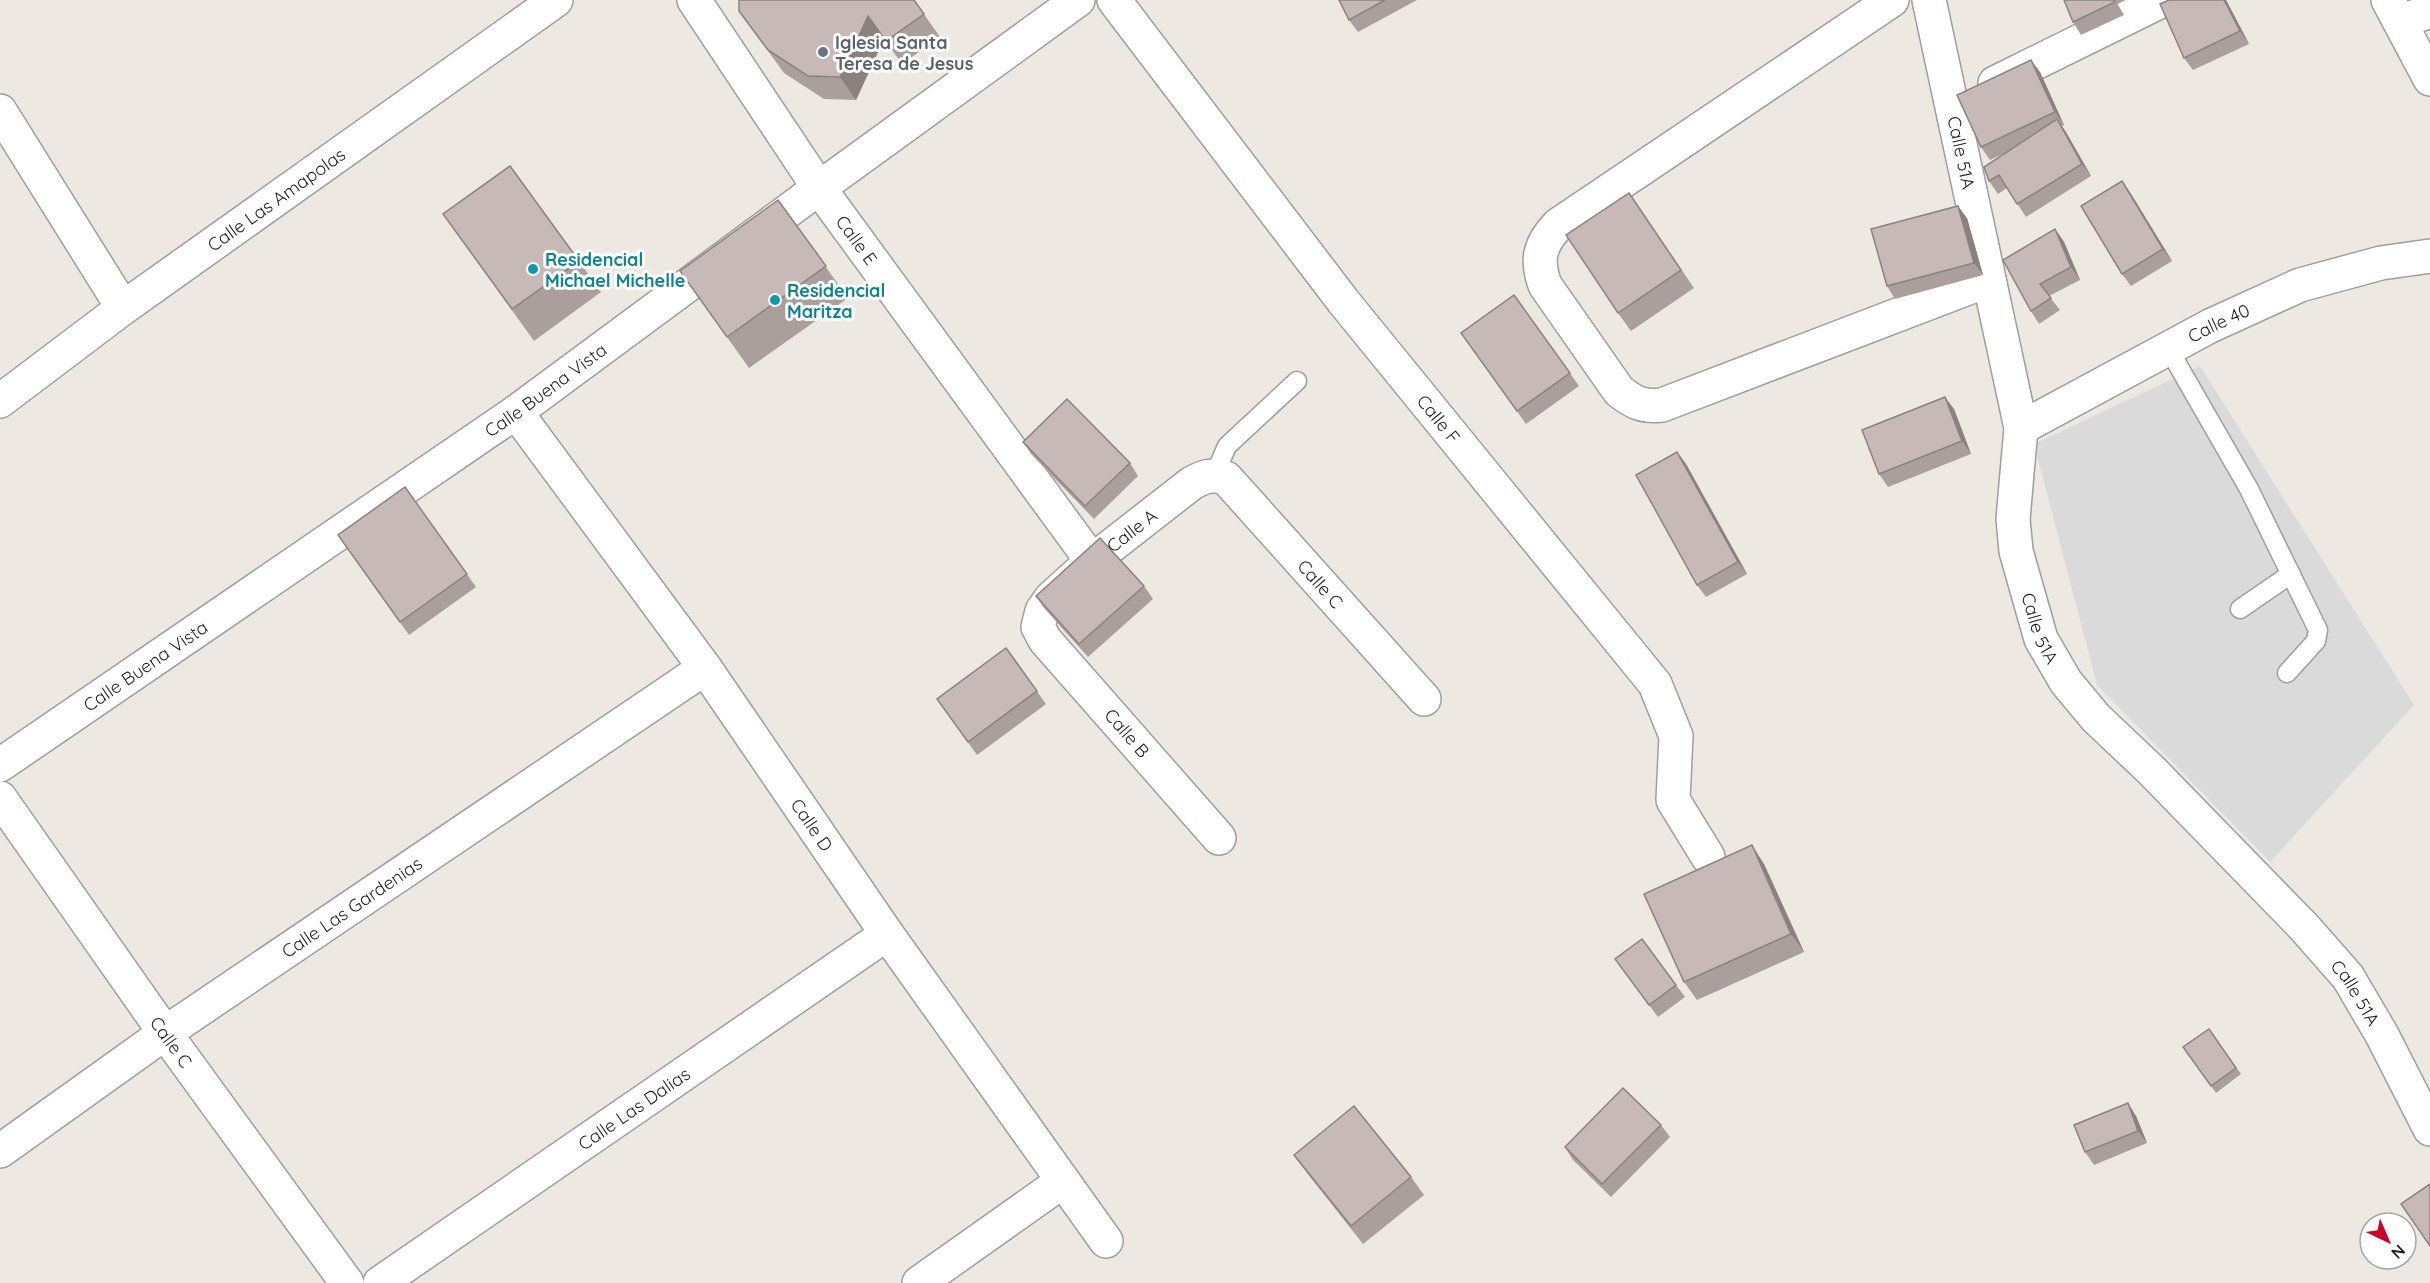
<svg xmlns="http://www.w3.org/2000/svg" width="2430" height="1283" font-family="Quicksand,sans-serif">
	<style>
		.residential { fill: #dbdadb }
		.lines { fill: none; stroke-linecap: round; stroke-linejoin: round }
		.service-casing { stroke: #9e9e9e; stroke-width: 21 }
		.minor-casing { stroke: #9e9e9e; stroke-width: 36 }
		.service { stroke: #fff; stroke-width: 18 }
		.minor { stroke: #fff; stroke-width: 33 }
		.wall { fill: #aa9f9d }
		.shaded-wall { fill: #8b8280 }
		.building { fill: #c6b9b7; stroke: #8b8280; stroke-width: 1.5 }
		.worship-dot { fill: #6b7280; stroke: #fff; stroke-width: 2 }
		.culture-dot { fill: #0f9aa8; stroke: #fff; stroke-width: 2 }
		.labels { text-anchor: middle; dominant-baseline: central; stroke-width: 6; stroke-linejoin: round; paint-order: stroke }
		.worship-label { font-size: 18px; font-weight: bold; fill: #5b616d; stroke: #fff; text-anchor: start }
		.street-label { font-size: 18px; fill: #1d1d1d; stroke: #fff }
		.culture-label { font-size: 18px; font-weight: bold; fill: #0d838f; stroke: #fff; text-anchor: start }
	</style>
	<rect width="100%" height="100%" fill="#eee8e3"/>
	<polygon class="residential" points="2200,366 2414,705 2270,862 2097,685 2034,444"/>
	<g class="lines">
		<defs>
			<g id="service">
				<polyline points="2168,348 2249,489 2318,630 2316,641 2287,673"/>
				<polyline points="1215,474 1227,446 1297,381"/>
				<polyline points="2240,609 2291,574"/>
			</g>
			<g id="minor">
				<path id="s1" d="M694 0 819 188 1092 561"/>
				<path id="s2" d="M1114 0 1343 301 1655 684 1676 736 1673 800 1708 857"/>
				<path d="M1892 0 1558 225C1539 245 1536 260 1545 285L1619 391C1634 403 1643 407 1662 405L1989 280"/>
				<path id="s3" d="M1929 0 2021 428 2013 519 2016 551 2041 639 2066 682 2096 718 2151 770 2304 927 2348 977 2382 1035 2430 1129"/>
				<polyline points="2388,0 2430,79"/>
				<polyline points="2400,22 2430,11"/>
				<polyline points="1995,83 2163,0"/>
				<polyline points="0,111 123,308"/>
				<path id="s4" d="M0 401 123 308 556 0"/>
				<path id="s5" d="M516 412 705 668 887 934 1106 1241"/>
				<path id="s6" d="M2021 428 2210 326 2300 285 2381 263 2430 256"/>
				<path id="s7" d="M0 765 516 412 819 188 1078 0"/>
				<path id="s8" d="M0 798 165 1033 347 1283"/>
				<path id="s9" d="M1219 838 1045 640 1038 627 1042 611 1051 598 1092 561 1192 483C1205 476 1212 474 1226 478L1424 699"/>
				<path id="s10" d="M0 1151 165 1033 705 668"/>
				<path id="s11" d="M380 1283 887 934"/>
				<polyline points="919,1283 1063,1181"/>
			</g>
		</defs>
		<use href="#service" class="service-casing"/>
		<use href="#minor" class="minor-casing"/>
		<use href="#service" class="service"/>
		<use href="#minor" class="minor"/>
	</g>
	<g class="wall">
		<polygon points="914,0 940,37 902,64 884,39 856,100 824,99 784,73 739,11"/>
		<polygon points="1339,0 1417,0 1358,32 1349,20"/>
		<polygon points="2064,0 2123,0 2117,3 2124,15 2081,35 2073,22"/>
		<polygon points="2169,0 2226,0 2249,44 2193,70 2184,58"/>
		<polygon points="2040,72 2064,125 2062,126 2091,176 2026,217 2007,188 1998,194 1989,181 2009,151 1990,160 1981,147"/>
		<polygon points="2122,181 2131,194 2172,261 2131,286 2122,274"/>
		<polygon points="1629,193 1694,288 1631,331 1618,313"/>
		<polygon points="778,200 848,298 749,368 680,271"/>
		<polygon points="443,214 579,261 601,292 534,341"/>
		<polygon points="1967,218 1983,275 1895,299 1887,286"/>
		<polygon points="2055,229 2064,242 2080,280 2049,296 2060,310 2039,324 2031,311"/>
		<polygon points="1514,295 1579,386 1526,424 1461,333"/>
		<polygon points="1954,409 1971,454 1888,487 1879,474"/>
		<polygon points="1023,442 1130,463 1138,476 1094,519 1031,454"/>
		<polygon points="1677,452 1686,464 1747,574 1706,597 1697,585"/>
		<polygon points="405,487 476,587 409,635 338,535"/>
		<polygon points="1144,586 1153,599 1088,657 1044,608 1036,596"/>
		<polygon points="1006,648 1046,704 977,755 937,699"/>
		<polygon points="1764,864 1804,952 1697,1000 1684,982"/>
		<polygon points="1642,939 1685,997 1658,1017 1615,959"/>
		<polygon points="2209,1029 2241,1074 2216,1093 2183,1047"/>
		<polygon points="2136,1116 2147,1143 2094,1165 2085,1152"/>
		<polygon points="1661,1125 1670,1137 1611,1197 1573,1160 1565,1147"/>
		<polygon points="1294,1155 1411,1177 1424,1195 1363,1244 1307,1173"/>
	</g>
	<g class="shaded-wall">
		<polygon points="2224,0 2226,0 2249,44 2240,31"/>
		<polygon points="868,16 884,39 856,100 840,77"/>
		<polygon points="2031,60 2040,72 2064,125 2055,112"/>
		<polygon points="2057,119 2066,132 2091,176 2082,164"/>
		<polygon points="2122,181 2131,194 2172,261 2163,249"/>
		<polygon points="1958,206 1967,218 1983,275 1974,263"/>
		<polygon points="2055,229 2064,242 2080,280 2071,267"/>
		<polygon points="1945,397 1954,409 1971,454 1962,441"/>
		<polygon points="1677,452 1686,464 1747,574 1738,562"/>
		<polygon points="1752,845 1764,864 1804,952 1791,934"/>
		<polygon points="2128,1103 2136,1116 2147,1143 2138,1131"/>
	</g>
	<g class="building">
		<polygon points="739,0 914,0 924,14 886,41 868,16 840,77 808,76 768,50 739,11"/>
		<polygon points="1339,0 1385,0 1349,20"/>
		<polygon points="2064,0 2113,0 2115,2 2073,22"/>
		<polygon points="2169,0 2224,0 2240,31 2184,58 2160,4"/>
		<polygon points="2031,60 2055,112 1981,147 1957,95"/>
		<polygon points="2057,119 2082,164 2017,204 1999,175 1989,181 1984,167"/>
		<polygon points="510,166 579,261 512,309 443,214"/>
		<polygon points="2122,181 2163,249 2122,274 2081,206"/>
		<polygon points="1629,193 1681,270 1618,313 1566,235"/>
		<polygon points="778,200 826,266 727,337 680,271"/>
		<polygon points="1958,206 1974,263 1887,286 1871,229"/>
		<polygon points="2055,229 2071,267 2040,284 2051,298 2031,311 2003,260"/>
		<polygon points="1514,295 1570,373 1517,411 1461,333"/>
		<polygon points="1945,397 1962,441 1879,474 1862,430"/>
		<polygon points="1067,399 1130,463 1085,506 1023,442"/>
		<polygon points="1677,452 1738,562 1697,585 1636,475"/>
		<polygon points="405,487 467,574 400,622 338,535"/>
		<polygon points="1100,538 1144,586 1079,644 1036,596"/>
		<polygon points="1006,648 1037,691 968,742 937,699"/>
		<polygon points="1752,845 1791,934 1684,982 1644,894"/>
		<polygon points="1642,939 1676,985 1649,1005 1615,959"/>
		<polygon points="2209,1029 2236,1068 2211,1086 2183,1047"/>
		<polygon points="1623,1088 1661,1125 1602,1184 1565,1147"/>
		<polygon points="2128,1103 2138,1131 2085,1152 2074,1125"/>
		<polygon points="1354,1106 1411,1177 1351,1226 1294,1155"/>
		<polygon points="2430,1184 2430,1246 2401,1204"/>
	</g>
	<circle class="worship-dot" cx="823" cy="52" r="6"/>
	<g class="culture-dot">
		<circle cx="533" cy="269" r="6"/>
		<circle cx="775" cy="300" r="6"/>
	</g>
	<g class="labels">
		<g class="worship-label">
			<text x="835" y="42">Iglesia Santa<tspan x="835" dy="21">Teresa de Jesus</tspan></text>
		</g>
		<g class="street-label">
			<text stroke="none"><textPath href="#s3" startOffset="156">Calle 51A</textPath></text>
			<text stroke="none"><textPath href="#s4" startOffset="342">Calle Las Amapolas</textPath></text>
			<text stroke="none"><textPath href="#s1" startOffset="290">Calle E</textPath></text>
			<text stroke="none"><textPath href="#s6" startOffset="224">Calle 40</textPath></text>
			<text stroke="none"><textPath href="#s7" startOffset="662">Calle Buena Vista</textPath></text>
			<text stroke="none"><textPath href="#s2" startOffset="530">Calle F</textPath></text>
			<text stroke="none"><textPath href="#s9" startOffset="416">Calle A</textPath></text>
			<text stroke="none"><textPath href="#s9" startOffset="670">Calle C</textPath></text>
			<text stroke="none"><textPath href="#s3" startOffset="642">Calle 51A</textPath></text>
			<text stroke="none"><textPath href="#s7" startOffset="176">Calle Buena Vista</textPath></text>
			<text transform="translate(1127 733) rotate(49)">Calle B</text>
			<text stroke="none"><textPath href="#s5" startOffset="508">Calle D</textPath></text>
			<text stroke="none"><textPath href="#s10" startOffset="428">Calle Las Gardenias</textPath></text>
			<text stroke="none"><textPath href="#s3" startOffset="1128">Calle 51A</textPath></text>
			<text stroke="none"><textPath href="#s8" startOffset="298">Calle C</textPath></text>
			<text stroke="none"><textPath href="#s11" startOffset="308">Calle Las Dalias</textPath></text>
		</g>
		<g class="culture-label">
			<text x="545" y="259">Residencial<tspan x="545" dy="21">Michael Michelle</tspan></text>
			<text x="787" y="290">Residencial<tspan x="787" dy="21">Maritza</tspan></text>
		</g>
	</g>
	<g transform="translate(2388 1241) rotate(136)"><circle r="28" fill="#ffffff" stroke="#a5a5a5" stroke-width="1.5"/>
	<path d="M0-4.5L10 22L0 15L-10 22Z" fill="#c9012f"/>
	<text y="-9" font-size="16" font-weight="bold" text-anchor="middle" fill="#1d1d1d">N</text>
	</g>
</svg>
